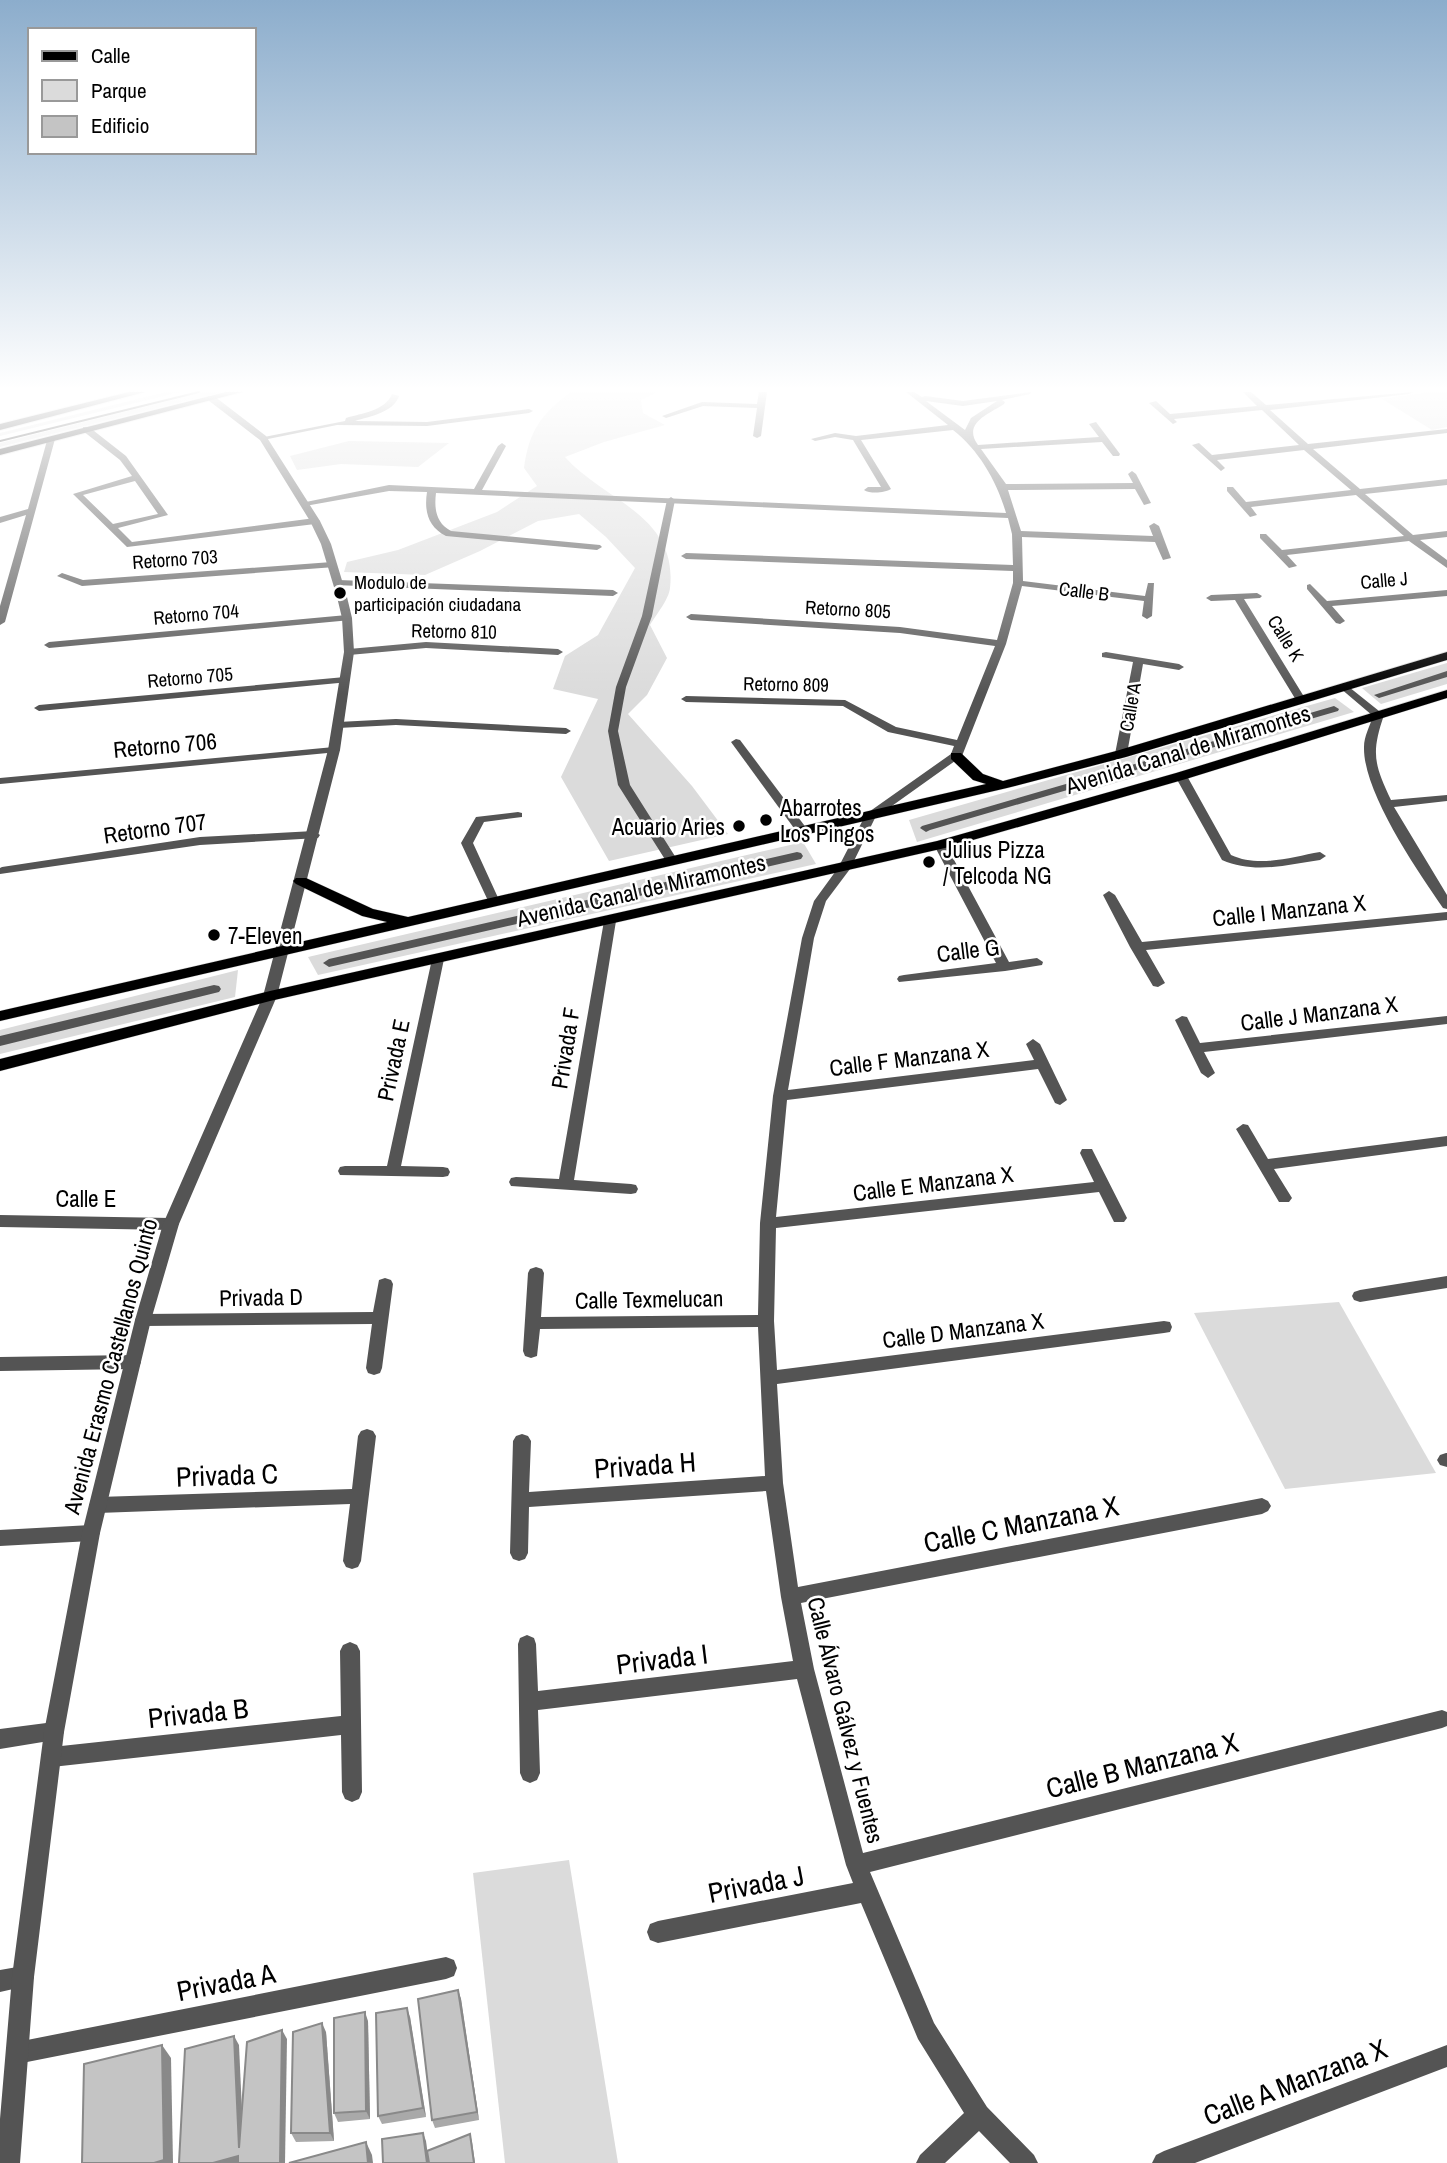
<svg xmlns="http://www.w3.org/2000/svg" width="1447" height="2163" font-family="'Archivo Narrow',sans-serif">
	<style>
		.green { fill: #dbdbdb }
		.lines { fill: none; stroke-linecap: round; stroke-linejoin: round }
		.primary-casing { stroke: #dbdbdb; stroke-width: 1 }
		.trunk-casing { stroke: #dbdbdb; stroke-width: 2 }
		.pedestrian { fill: #545454; fill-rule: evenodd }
		.minor { fill: #545454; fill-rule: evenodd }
		.tertiary { fill: #545454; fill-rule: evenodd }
		.primary { fill: #000; fill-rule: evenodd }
		.trunk { fill: #000; fill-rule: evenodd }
		.tram { stroke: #000; stroke-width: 2 }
		.wall { fill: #a9a9a9 }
		.shaded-wall { fill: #898989 }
		.building { fill: #c4c4c4; stroke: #898989; stroke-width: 2 }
		.poi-dot { fill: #000; stroke: #fff; stroke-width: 2.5 }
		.labels { text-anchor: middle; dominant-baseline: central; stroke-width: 5; stroke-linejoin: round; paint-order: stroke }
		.far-street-label { font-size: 19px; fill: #000; stroke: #fff }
		.far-poi-label { font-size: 19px; fill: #000; stroke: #fff; text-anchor: start }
		.street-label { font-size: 23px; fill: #000; stroke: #fff }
		.poi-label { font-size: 23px; fill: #000; stroke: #fff; text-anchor: start }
		.near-street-label { font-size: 28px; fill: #000; stroke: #fff }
	</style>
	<rect width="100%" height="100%" fill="#fff"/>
	<g class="green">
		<polygon points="166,392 180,392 0,436 0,433"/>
		<polygon points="203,392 222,392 0,447 0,443"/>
		<path d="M571 392H657L641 400 643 413 665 425 604 442 565 457C604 501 678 515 670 588 669 599 656 615 650 625L667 658 647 695 628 714 692 786 728 834 609 861 561 777 598 699 553 689 565 656 598 635 635 568 606 537 579 514 538 521 480 551 425 575 344 572 347 562 398 550 497 512 537 486 524 468C529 431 541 414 571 392Z"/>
		<polygon points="1430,392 1447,392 1447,427 1432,430 1382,399"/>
		<polygon points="349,441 449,443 418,467 341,464 297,470 290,456"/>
		<polygon points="1447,663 1447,684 1381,704 1362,688"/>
		<polygon points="1335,698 1354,712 917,842 909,820"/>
		<polygon points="803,842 816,864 318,975 308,957"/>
		<polygon points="238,970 235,997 0,1054 0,1030"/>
		<polygon points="1339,1302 1436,1473 1285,1489 1194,1313"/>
		<polygon points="569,1860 618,2163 505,2163 473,1873"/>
	</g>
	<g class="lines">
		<defs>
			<g id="primary">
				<polygon points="1447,652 1447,660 1126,757 1007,788 0,1021 0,1011 387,922 362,916 296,884 293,881 296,878 306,878 373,909 408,917 986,784 973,780 951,759 951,753 961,753 983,774 1003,781 1116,751"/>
				<polygon points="1447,690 1447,698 1186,779 945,848 270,1001 0,1071 0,1059 270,991 937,841 1176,773"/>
			</g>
			<g id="trunk">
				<polygon points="129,392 145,392 0,430 0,424"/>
				<polygon points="226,392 242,392 0,455 0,449"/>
			</g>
		</defs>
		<use href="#primary" class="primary-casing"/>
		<use href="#trunk" class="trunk-casing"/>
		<g class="pedestrian">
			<polygon points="671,497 675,500 652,616 626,687 618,731 630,785 678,861 672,865 666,861 618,785 608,731 616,687 642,616 667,500"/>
			<polygon points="1447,671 1447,677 1379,698 1374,695"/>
			<polygon points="1334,706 1339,709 1338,711 930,830 926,832 920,828 922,826"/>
			<polygon points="797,852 801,853 803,856 801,859 329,967 323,963 329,959"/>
			<polygon points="214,985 219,986 221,989 219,992 0,1046 0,1036"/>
		</g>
		<g class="minor">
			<polygon points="759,392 767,392 761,436 757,438 753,436 757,408 703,406 666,418 662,416 702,402 757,404"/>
			<path d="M906 392H914L922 397 925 396 963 401 1031 392 1030 394 1002 400 1005 402 1004 404C989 414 962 423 978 445L1099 437 1089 424 1096 422 1120 454 1119 456H1113L1102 442 981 449 1006 484 1133 483 1128 474 1132 471 1136 474 1151 503 1144 505 1135 489 1008 490 1021 531 1153 536 1149 526 1154 523 1159 526 1171 558 1163 560 1155 542 1022 537 1023 581 1145 596 1148 583H1154L1152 616 1147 619 1142 616 1144 601 1022 586 1006 644 962 756 875 818 850 869 826 901 814 938 788 1090 1034 1060 1026 1044 1033 1039 1040 1044 1067 1100 1060 1105 1055 1103 1038 1069 787 1100 776 1217 1094 1182 1080 1153 1082 1149H1092L1094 1153 1127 1218 1124 1222H1114L1099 1192 776 1228 774 1321 777 1370 1164 1321 1170 1322 1172 1327 1170 1332 1164 1333 777 1384 783 1483 798 1587 1262 1498 1268 1501 1271 1506 1268 1511 1262 1514 801 1603 814 1669 863 1853 1442 1710 1447 1712V1726L1442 1728 870 1872 934 2023 987 2107 1034 2155 1038 2163H1010L979 2131 945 2163H916L920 2155 964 2113 918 2039 861 1903 658 1943 650 1940 647 1932 650 1924 658 1921 853 1883 846 1865 797 1679 538 1710 540 1773 537 1780 530 1783 523 1780 520 1773 518 1644 520 1638 527 1635 534 1638 536 1644 538 1691 793 1661 781 1597 766 1491 529 1507 528 1553 525 1559 519 1561 513 1559 510 1553 513 1441 516 1436 522 1434 528 1436 531 1441 529 1492 765 1476 758 1327 540 1329 537 1356 531 1358 525 1356 523 1351 528 1273 530 1269 536 1267 542 1269 544 1273 541 1317 758 1315 760 1223 773 1096 802 938 814 901 838 868 866 814 951 754 954 746 888 732 843 706 686 702 681 699 686 696 845 700 896 727 957 740 995 646 900 633 691 620 686 617 691 614 900 627 997 640 1013 583V571L686 559 681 556 686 553 1013 565 1012 534 1008 518 436 493C434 509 436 523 451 531L600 545 602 547 597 550 446 536C428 527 424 511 427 492L389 491 305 506 301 503 389 485 474 489 498 446 502 443 506 446 482 490 1006 513C997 482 979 450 953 430L861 440 891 489C885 493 870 494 864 490L868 487H881L853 440 835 437 815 441 811 439 835 433 856 436 948 425ZM926 401 963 406 997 401 971 418 965 430Z"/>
			<polygon points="1243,392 1251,392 1266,405 1413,392 1409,394 1270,410 1308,444 1447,429 1447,433 1313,449 1360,489 1447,479 1447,485 1365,494 1413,535 1447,531 1447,537 1420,540 1447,560 1447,568 1409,541 1287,555 1297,566 1289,568 1260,538 1260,534 1266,534 1282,550 1404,536 1356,495 1251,507 1257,515 1250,517 1227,491 1227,487 1233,487 1246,502 1351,490 1304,450 1217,460 1225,468 1221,471 1192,445 1199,443 1212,455 1299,445 1262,410 1174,419 1177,422 1173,424 1149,403 1156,401 1170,414 1257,406"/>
			<path d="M392 394 399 396C393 413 370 416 355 421L427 422 529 409 533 411 529 413 427 426 337 425 263 440 259 438 345 421 346 418C362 413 385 411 392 394Z"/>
			<path d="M83 427H89L126 456 168 515 118 528 132 542 315 518 320 521 315 524 127 547 73 494 132 476 120 460 83 431ZM135 481 158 514 113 524 83 495Z"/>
			<polygon points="48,437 55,439 5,622 0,625 0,606 26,515 0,523 0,517 28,509"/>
			<polygon points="332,562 335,563 335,567 82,586 57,576 62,573 83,580"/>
			<polygon points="338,580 613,590 618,593 613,596 335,585 335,581"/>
			<polygon points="1310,584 1327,601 1447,590 1447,596 1332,606 1345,621 1340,624 1336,623 1307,589 1307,585"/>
			<polygon points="1257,593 1262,596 1260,598 1244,599 1306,700 1305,702 1297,702 1296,700 1235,600 1211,601 1206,598 1211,595"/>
			<polygon points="347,615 351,616 351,620 49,648 44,645 49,642"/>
			<polygon points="426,642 558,649 563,652 558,655 426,648 349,655 344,652 349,649"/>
			<polygon points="1106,652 1179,664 1184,667 1179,670 1143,664 1127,754 1121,757 1115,754 1133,662 1102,657 1102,653"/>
			<polygon points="345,677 349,678 349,682 39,711 34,708 39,705"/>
			<path d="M1344 683 1384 715C1371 753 1374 764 1391 800L1447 795V801L1394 807 1447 895V909L1443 908C1417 870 1363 792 1364 747 1364 736 1370 726 1373 716L1340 688 1339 686Z"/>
			<polygon points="396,719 566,728 571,731 566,734 396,725 338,728 333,725 338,722"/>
			<polygon points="736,739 740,740 807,829 807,835 799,835 731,742"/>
			<polygon points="334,747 340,750 338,752 0,784 0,778"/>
			<path d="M1181 773 1187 776 1231 855C1259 868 1291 857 1320 852L1326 856 1320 860C1286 865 1254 874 1222 860L1175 776Z"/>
			<polygon points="518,812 522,813 522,817 484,822 473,843 500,902 498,905 490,905 461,843 476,817"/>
			<polygon points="314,831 320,835 318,838 200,845 0,874 0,868 2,867 200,837"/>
			<polygon points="940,841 946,845 1009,962 1037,958 1043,962 1042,965 1005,971 899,982 897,979 899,976 904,975 996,963 934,845"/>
			<polygon points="1109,891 1115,895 1142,942 1447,912 1447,920 1146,950 1165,983 1158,987 1153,986 1130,947 1103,895"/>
			<polygon points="610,917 616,921 574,1180 631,1184 636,1185 638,1189 636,1193 631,1194 511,1186 509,1182 511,1178 516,1177 559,1179 604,921"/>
			<polygon points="438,955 444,959 401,1166 443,1167 448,1168 450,1172 448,1176 443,1177 340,1175 338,1171 340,1167 345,1166 387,1166 432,959"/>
			<polygon points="1182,1016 1187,1017 1200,1043 1447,1016 1447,1024 1204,1052 1215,1073 1208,1078 1201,1073 1175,1020"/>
			<polygon points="1243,1124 1248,1125 1268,1159 1447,1136 1447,1146 1274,1169 1292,1198 1289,1202 1279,1202 1236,1129"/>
			<polygon points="0,1215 171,1218 176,1220 179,1224 176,1228 171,1230 0,1227"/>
			<polygon points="1447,1276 1447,1288 1360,1302 1354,1300 1352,1296 1354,1292 1360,1290"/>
			<polygon points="385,1278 391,1280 393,1284 382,1368 380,1373 374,1375 368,1373 366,1368 372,1324 143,1326 137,1324 135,1320 137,1316 143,1314 373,1312 379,1280"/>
			<polygon points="133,1355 139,1357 141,1362 139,1367 133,1369 0,1371 0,1357"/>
			<polygon points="367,1429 373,1431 376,1436 361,1561 358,1567 352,1569 346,1567 343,1561 350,1504 98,1513 92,1510 89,1505 92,1500 98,1497 352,1489 358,1436 361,1431"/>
			<polygon points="1446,1453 1447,1453 1447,1467 1440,1465 1437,1460 1440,1455"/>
			<polygon points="91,1525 97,1527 100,1533 97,1539 91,1541 0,1546 0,1530"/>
			<polygon points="350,1642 357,1645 360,1651 362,1792 359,1799 352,1802 345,1799 342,1792 341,1735 52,1767 45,1764 42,1757 45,1750 52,1747 341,1716 340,1651 343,1645"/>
			<polygon points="54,1722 61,1725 64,1732 61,1739 0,1749 0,1729"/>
			<polygon points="446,1957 454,1960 457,1968 454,1976 446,1979 17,2064 9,2061 6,2053 9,2045 17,2042"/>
			<polygon points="23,1966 31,1969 34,1977 31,1985 0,1992 0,1970"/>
			<polygon points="1447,2045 1447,2067 1195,2163 1152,2163 1156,2155 1164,2151"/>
		</g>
		<polygon class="tertiary" points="208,396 214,396 266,436 320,521 331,544 347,597 352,618 354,652 340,750 277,996 179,1224 151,1320 100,1533 64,1732 34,1977 20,2163 0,2163 0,2119 12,1977 44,1732 82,1533 135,1320 163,1224 263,996 328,750 344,652 342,618 337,597 321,544 310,521 260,440 208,400"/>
		<use href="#primary" class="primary"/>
		<use href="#trunk" class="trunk"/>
		<polyline class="tram" points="0,441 199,392"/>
	</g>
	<g class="wall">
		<polygon points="458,1990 461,1999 479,2120 435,2128 432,2120"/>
		<polygon points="410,2017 426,2117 382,2124 378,2116"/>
		<polygon points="368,2021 370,2119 338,2122 334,2113"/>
		<polygon points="326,2032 334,2141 296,2142 291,2133"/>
	</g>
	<g class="shaded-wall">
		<polygon points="458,1990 461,1999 479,2120 477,2112"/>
		<polygon points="407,2008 410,2017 426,2117 423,2108"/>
		<polygon points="365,2012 368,2021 370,2119 366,2111"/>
		<polygon points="322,2023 326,2032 334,2141 330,2133"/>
		<polygon points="282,2030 287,2039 285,2163 280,2163"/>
		<polygon points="234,2036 239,2045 244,2156 239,2148"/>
		<polygon points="162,2045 171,2058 173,2163 154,2163"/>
		<polygon points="423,2133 426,2141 429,2163 427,2163"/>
		<polygon points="470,2134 472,2142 475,2163 474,2163"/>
		<polygon points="366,2142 372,2155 373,2163 368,2163"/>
		<polygon points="238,2156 242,2163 213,2163"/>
	</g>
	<g class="building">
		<polygon points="458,1990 477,2112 432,2120 418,1999"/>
		<polygon points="407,2008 423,2108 378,2116 376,2013"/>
		<polygon points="365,2012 366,2111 334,2113 334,2018"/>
		<polygon points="322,2023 330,2133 291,2133 293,2032"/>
		<polygon points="282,2030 280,2163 238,2163 238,2156 213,2163 179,2163 185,2049 234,2036 239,2148 247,2042"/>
		<polygon points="162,2045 164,2160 154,2163 82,2163 84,2064"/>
		<polygon points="423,2133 427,2163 383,2163 382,2139"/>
		<polygon points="470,2134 474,2163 429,2163 427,2151"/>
		<polygon points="366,2142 368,2163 289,2163"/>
	</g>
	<linearGradient id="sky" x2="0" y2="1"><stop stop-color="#8cadcc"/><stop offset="0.56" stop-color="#fff"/><stop offset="1" stop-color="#fff" stop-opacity="0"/></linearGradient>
	<rect width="1447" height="694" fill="url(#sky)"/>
	<g class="poi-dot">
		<circle cx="340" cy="593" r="7"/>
		<circle cx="766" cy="820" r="7"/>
		<circle cx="739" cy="826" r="7"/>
		<circle cx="929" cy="862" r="7"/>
		<circle cx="214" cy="935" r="7"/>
	</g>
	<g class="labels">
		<g class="far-street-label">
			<text transform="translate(175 559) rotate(-4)">Retorno 703</text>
			<text transform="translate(1384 580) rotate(-5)">Calle J</text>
			<text transform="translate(1084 591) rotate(7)">Calle B</text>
			<text transform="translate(848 609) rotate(3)">Retorno 805</text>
			<text transform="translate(196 614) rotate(-5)">Retorno 704</text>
			<text transform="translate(454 631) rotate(1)">Retorno 810</text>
			<text transform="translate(1286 638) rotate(58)">Calle K</text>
			<text transform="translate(190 677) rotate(-5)">Retorno 705</text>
			<text transform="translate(786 684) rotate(1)">Retorno 809</text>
			<text transform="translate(1130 707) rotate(-80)">Calle A</text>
		</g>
		<g class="far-poi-label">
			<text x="354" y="582">Modulo de<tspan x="354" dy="22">participación ciudadana</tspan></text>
		</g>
		<g class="street-label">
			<text transform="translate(165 745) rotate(-5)">Retorno 706</text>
			<text transform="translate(1188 749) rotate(-17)">Avenida Canal de Miramontes</text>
			<text transform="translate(155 828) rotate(-8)">Retorno 707</text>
			<text transform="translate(641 890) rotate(-13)">Avenida Canal de Miramontes</text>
			<text transform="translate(1289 910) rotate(-6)">Calle I Manzana X</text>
			<text transform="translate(968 950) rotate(-7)">Calle G</text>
			<text transform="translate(1319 1013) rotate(-7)">Calle J Manzana X</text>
			<text transform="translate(565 1048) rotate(-81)">Privada F</text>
			<text transform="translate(909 1058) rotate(-7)">Calle F Manzana X</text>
			<text transform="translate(393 1060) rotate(-78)">Privada E</text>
			<text transform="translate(933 1183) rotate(-7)">Calle E Manzana X</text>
			<text x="86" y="1198">Calle E</text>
			<text transform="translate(261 1297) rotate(-1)">Privada D</text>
			<text transform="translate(649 1299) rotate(-1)">Calle Texmelucan</text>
			<text transform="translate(963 1330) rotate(-7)">Calle D Manzana X</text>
			<text transform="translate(110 1366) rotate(-75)">Avenida Erasmo Castellanos Quinto</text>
			<text transform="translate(846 1720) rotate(76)">Calle Álvaro Gálvez y Fuentes</text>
		</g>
		<g class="poi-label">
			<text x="780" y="807">Abarrotes<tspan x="780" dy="26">Los Pingos</tspan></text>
			<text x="725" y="826" text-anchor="end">Acuario Aries</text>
			<text x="943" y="849">Julius Pizza<tspan x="943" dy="26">/ Telcoda NG</tspan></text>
			<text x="228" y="935">7-Eleven</text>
		</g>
		<g class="near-street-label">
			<text transform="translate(645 1465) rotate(-4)">Privada H</text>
			<text transform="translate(227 1475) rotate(-2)">Privada C</text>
			<text transform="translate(1021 1524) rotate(-11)">Calle C Manzana X</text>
			<text transform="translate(662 1659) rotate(-7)">Privada I</text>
			<text transform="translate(198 1713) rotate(-6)">Privada B</text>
			<text transform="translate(1142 1765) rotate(-14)">Calle B Manzana X</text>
			<text transform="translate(756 1884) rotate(-11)">Privada J</text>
			<text transform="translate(226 1982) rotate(-11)">Privada A</text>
			<text transform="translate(1295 2082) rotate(-21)">Calle A Manzana X</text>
		</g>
	</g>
	<rect x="28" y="28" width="228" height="126" fill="#ffffff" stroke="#999999" stroke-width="2"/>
	<rect x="42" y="51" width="35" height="10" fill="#000000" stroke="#999999" stroke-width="2"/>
	<text x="91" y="63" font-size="21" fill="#000000">Calle</text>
	<rect x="42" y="80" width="35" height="21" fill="#dbdbdb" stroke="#999999" stroke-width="2"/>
	<text x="91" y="98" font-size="21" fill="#000000">Parque</text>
	<rect x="42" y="116" width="35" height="21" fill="#c4c4c4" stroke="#999999" stroke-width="2"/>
	<text x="91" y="133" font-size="21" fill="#000000">Edificio</text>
</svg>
